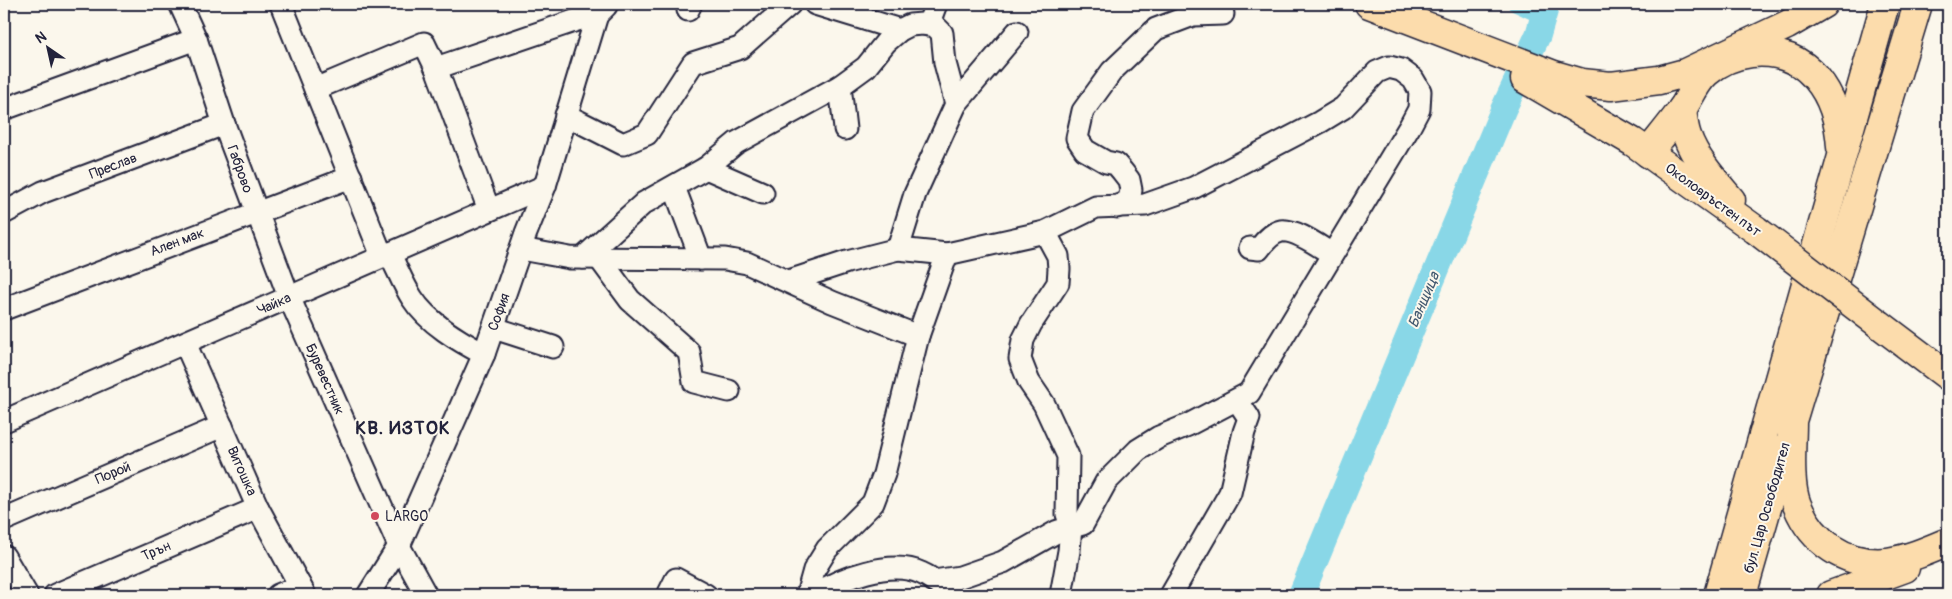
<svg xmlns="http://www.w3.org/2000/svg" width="1952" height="599" font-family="Pangolin,sans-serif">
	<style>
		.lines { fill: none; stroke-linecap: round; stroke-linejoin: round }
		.canal { stroke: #89d7e7; stroke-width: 15 }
		.river { stroke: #89d7e7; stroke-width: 26 }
		.minor-casing { stroke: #22223b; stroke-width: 25 }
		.major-casing { stroke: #22223b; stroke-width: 31 }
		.minor { stroke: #fbf7ec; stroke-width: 21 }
		.major { stroke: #fcdcac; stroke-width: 28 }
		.major-bridge-casing { stroke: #22223b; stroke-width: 31; stroke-linecap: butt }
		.major-bridge { stroke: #fcdcac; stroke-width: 28 }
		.poi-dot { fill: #d1495b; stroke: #fbf7ec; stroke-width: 2 }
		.labels { text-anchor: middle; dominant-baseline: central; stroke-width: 4; stroke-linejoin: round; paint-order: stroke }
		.street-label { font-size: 14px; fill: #22223b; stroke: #fbf7ec }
		.poi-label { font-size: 14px; fill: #22223b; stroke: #fbf7ec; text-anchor: start }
		.water-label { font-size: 15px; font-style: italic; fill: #41586f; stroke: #fbf7ec }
		.district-label { font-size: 19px; font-weight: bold; letter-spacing: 1px; fill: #22223b; stroke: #fbf7ec }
	</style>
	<rect width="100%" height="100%" fill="#fbf7ec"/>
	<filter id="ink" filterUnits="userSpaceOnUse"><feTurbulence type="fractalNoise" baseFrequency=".02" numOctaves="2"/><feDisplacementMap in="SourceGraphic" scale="10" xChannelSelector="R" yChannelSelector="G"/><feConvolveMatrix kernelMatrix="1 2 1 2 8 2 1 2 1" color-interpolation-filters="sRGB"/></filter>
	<g filter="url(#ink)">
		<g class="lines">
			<polyline class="canal" points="1515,4 1543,17"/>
			<polyline class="river" points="1301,595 1503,110 1538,35 1547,4"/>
			<defs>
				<g id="minor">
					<polyline points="180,4 196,39 224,124 289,297 399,546 426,595"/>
					<polyline points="281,4 382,256"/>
					<polyline points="815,4 900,30"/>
					<polyline points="688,10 691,4"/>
					<polyline points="928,25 936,4"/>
					<polyline points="436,68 577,20 597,15 606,6"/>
					<polyline points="840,86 845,129"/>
					<polyline points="315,89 424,43 436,68 489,210"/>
					<polyline points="4,109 196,39"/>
					<polyline points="566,115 623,144 647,134 693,63 740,48 790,4"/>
					<polyline points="706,168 763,193"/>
					<polyline points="674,187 701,259"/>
					<polyline points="1117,207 1129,200 1131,190 1129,180 1122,171 1116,164 1106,162 1085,150 1077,138 1083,111 1112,71 1156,29 1193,15 1223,14"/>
					<polyline points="4,213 43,192 224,124"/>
					<polyline points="1045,232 1058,256 1059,269 1058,283 1031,324 1023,340 1020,359 1029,382 1044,404 1068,456 1067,514 1071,527 1069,551 1061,595"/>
					<path d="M1250 248 1259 249C1264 242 1272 233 1281 231 1296 229 1320 247 1332 254"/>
					<polyline points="521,249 570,258 725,259 747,263 832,302 918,336"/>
					<polyline points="898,249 915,194 956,104 1017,32"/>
					<path d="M389 253C397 268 403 284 412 298 428 323 459 341 484 354"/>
					<polyline points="583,258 644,203 706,168 736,143 840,86 866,67 886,42 900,30 910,25 922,24 934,25 942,33 945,63 956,104"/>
					<polyline points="599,258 630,300 689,352 694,382 729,391"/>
					<polyline points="789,281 847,262 898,249 947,254 1045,232 1096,207 1145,205 1193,188 1320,122 1343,108 1377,72 1389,67 1401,70 1413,79 1420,91 1419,109 1410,126 1249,393 1188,425 1159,437 1138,450 1106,482 1083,524 1058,531 1003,562 960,577 934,581"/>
					<polyline points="4,309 351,177"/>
					<polyline points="494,328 553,347"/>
					<polyline points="185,343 258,508 305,595"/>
					<polyline points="4,421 545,186"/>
					<polyline points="4,520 222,426"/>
					<polyline points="4,556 27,595"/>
					<polyline points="55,595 258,508"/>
					<polyline points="278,595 300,586"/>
					<polyline points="368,595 399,546 484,354 526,233 545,186 597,15 596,4"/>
					<polyline points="668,595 676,579 706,595"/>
					<polyline points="807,595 814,570 827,549 873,503 884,474 918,336 947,254"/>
					<path d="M814 595C840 578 891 559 921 573 933 578 943 587 953 595"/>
					<polyline points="1171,595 1230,493 1244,432 1249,418 1237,400"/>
				</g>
				<g id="major">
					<polyline points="1369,4 1554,75 1582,83 1611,86 1659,80 1685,73 1787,25 1823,4"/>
					<path d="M1918 4 1792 421C1792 446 1788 483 1797 505 1812 542 1846 566 1887 562 1909 559 1929 550 1948 542"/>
					<polyline points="1525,79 1633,142 1756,230"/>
					<path d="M1682 109C1683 118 1684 128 1687 136 1696 161 1715 181 1731 200"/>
					<path d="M1648 153C1659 139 1671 125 1681 111 1690 98 1694 84 1706 73 1718 62 1734 55 1751 53 1809 47 1838 95 1841 147"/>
					<polyline points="1879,324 1948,376"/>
					<polyline points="1718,595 1885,4"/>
					<polyline points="1742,595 1784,449"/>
					<polyline points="1831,595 1905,568"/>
				</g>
			</defs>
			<use href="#minor" class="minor-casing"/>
			<use href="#major" class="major-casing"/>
			<use href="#minor" class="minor"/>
			<use href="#major" class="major"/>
			<defs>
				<polyline id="major-bridge" points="1756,230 1879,324"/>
			</defs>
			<use href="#major-bridge" class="major-bridge-casing"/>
			<use href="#major-bridge" class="major-bridge"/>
		</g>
	</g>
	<circle class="poi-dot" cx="375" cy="516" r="5"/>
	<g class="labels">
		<g class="street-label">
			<text transform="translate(113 166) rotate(-21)">Преслав</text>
			<text transform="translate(240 169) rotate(70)">Габрово</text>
			<text transform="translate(1713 200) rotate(36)">Околовръстен път</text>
			<text transform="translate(177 242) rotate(-21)">Ален мак</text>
			<text transform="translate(274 304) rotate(-24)">Чайка</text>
			<text transform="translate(499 312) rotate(-70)">София</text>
			<text transform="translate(325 379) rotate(66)">Буревестник</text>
			<text transform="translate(242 471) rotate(66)">Витошка</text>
			<text transform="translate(113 473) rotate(-23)">Порой</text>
			<text transform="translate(1767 508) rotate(-74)">бул. Цар Освободител</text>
			<text transform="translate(156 551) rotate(-23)">Трън</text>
		</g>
		<g class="poi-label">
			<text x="385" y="516">LARGO</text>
		</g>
		<g class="water-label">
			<text transform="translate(1424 300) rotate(-67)">Банщица</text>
		</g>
		<g class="district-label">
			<text x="403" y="428">КВ. ИЗТОК</text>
		</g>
	</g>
	<rect width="1952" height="599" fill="none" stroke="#fbf7ec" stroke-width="20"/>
	<rect x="10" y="10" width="1932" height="579" fill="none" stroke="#22223b" stroke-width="2" filter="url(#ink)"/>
	<g transform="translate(48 48) rotate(326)" stroke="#fbf7ec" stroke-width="4" paint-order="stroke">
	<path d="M0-4L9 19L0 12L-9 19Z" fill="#22223b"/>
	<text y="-8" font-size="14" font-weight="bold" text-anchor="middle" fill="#22223b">N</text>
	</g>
</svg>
